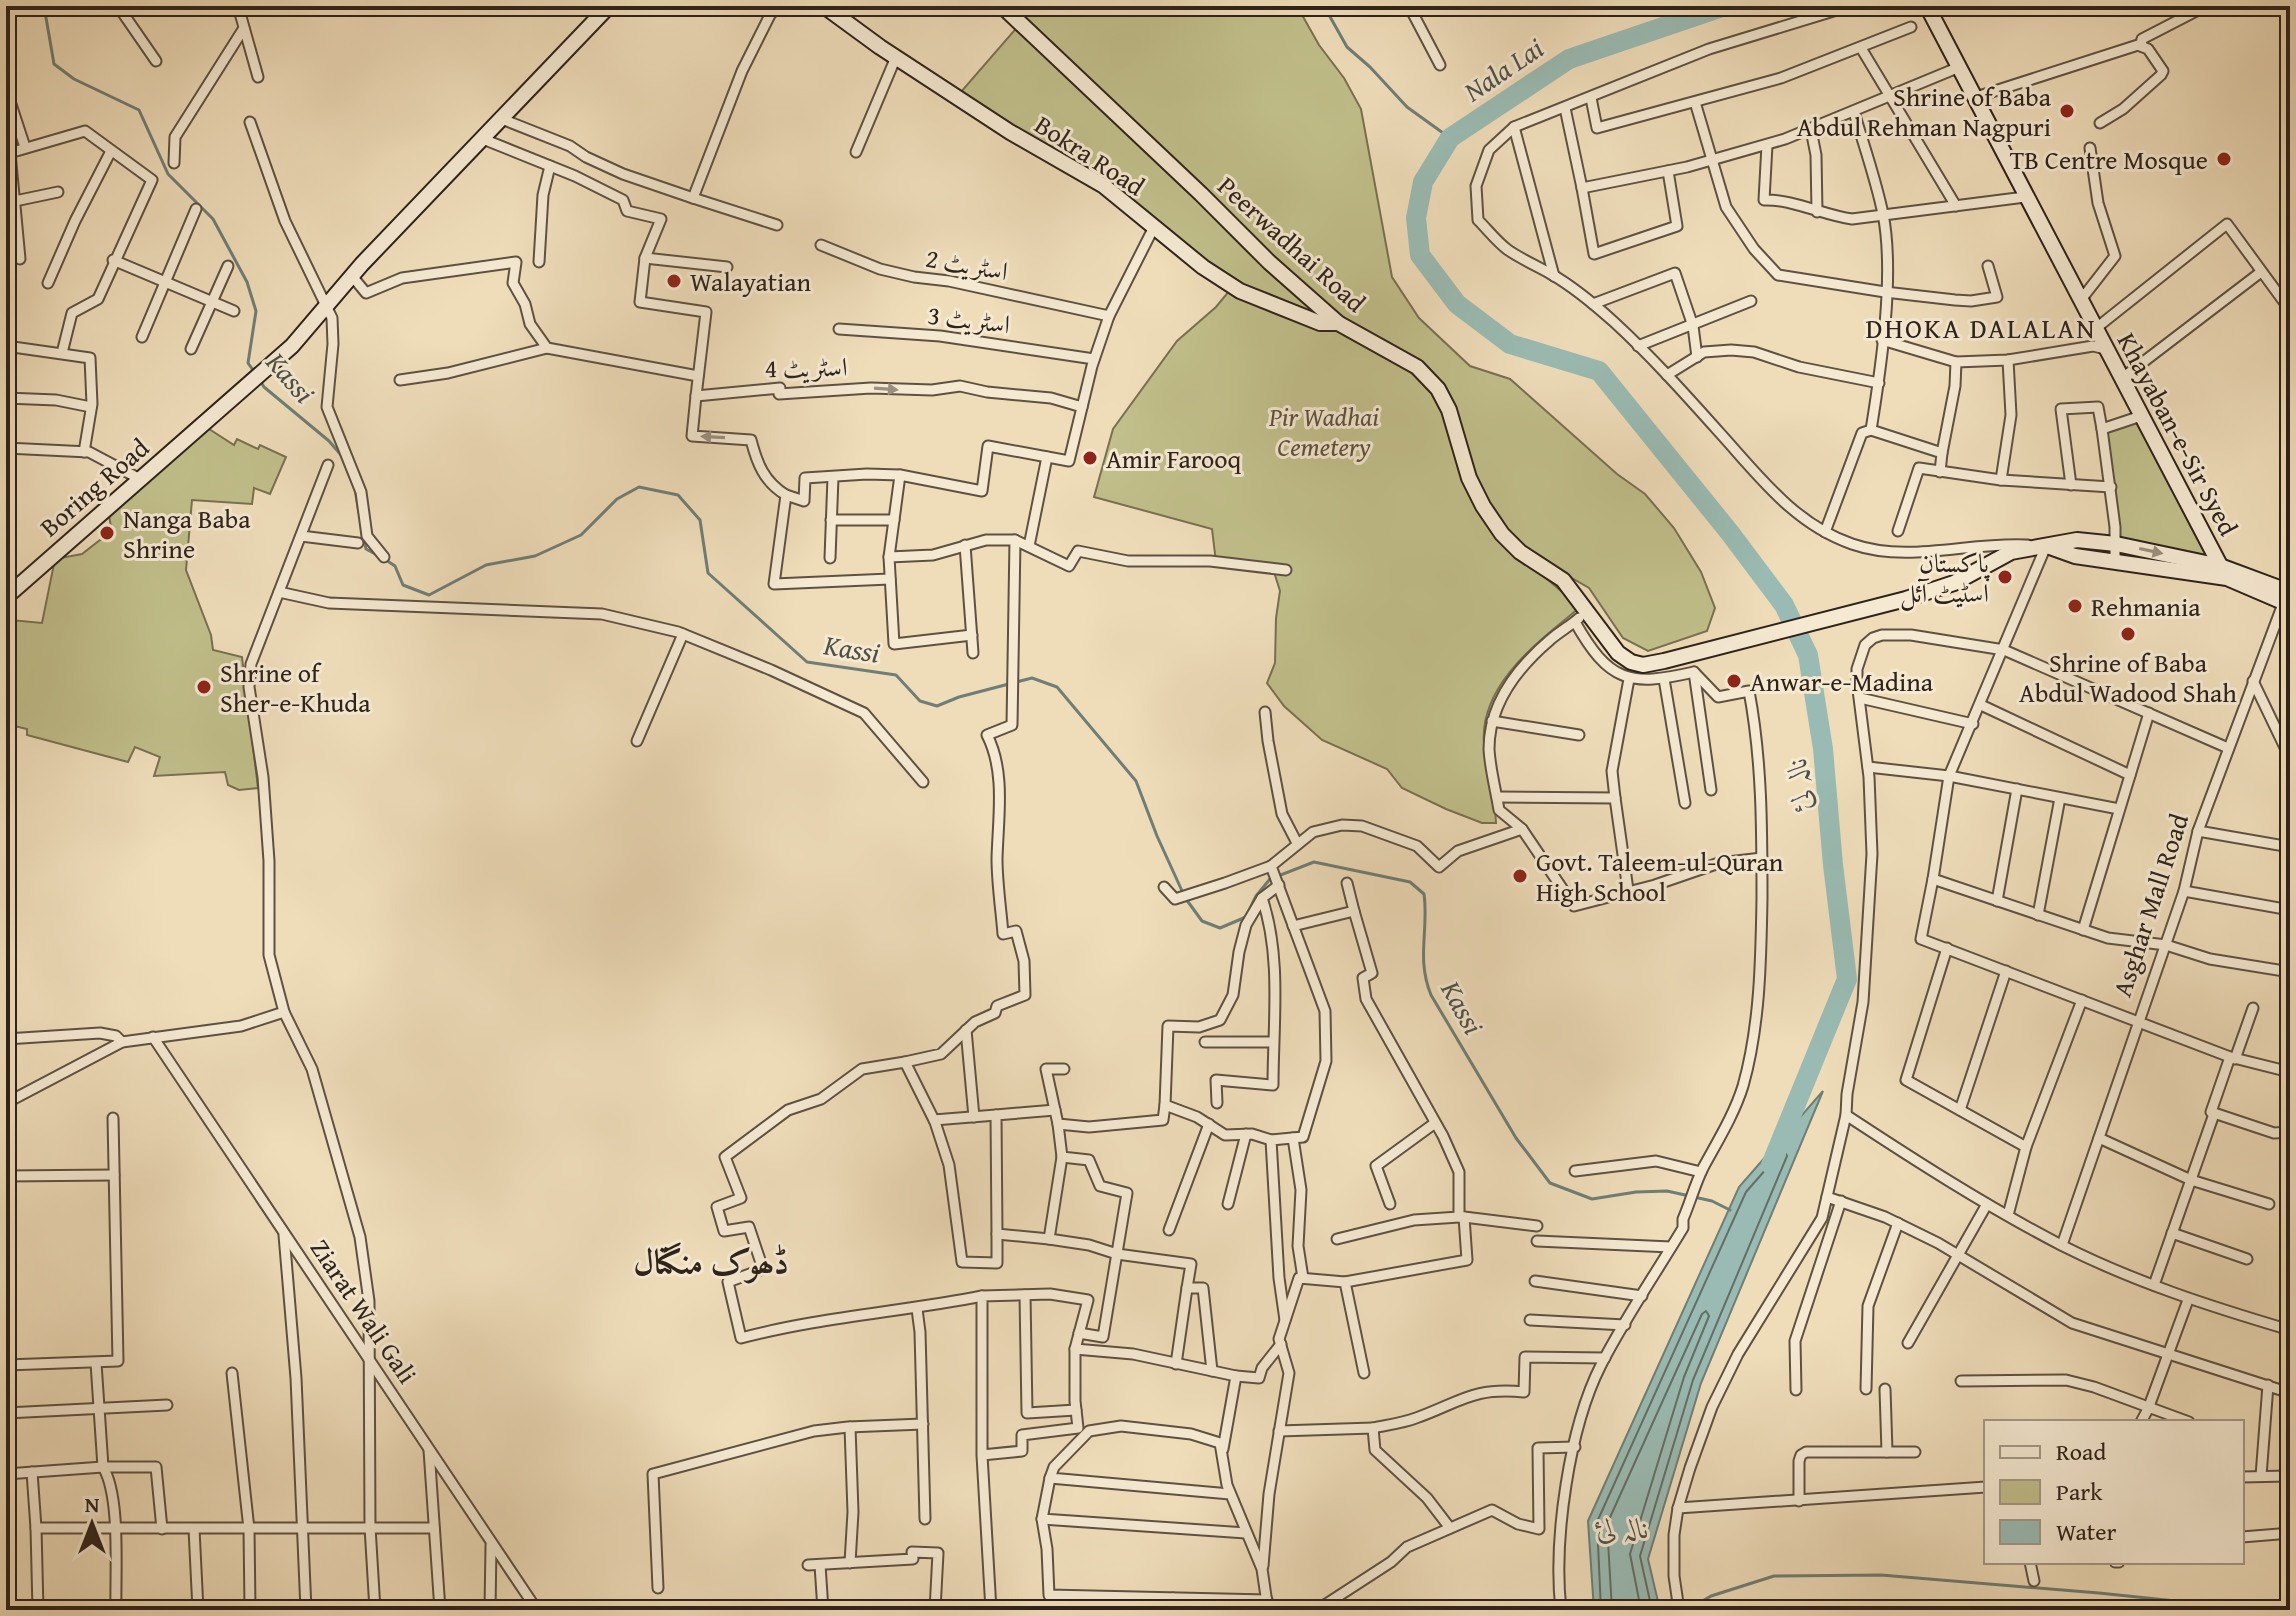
<svg xmlns="http://www.w3.org/2000/svg" width="2296" height="1616" font-family="'Gentium Book Plus',Amiri,serif">
	<style>
		.green { fill: #c1bf8b; stroke: #787052; stroke-width: 2 }
		.water { fill: #9abbb3; stroke: #6f7e76; stroke-width: 2 }
		.lines { fill: none; stroke-linecap: round; stroke-linejoin: round }
		.shore { stroke: #646e66; stroke-width: 2 }
		.stream { stroke: #6f7e76; stroke-width: 3 }
		.river { stroke: #9abbb3; stroke-width: 20 }
		.street-casing { stroke: #5e5142; stroke-width: 13 }
		.secondary-casing { stroke: #2e221a; stroke-width: 18 }
		.street { stroke: #f5e9d2; stroke-width: 9 }
		.secondary { stroke: #f5e9d2; stroke-width: 14 }
		.oneway { fill: #9b8f7f }
		.poi-dot { fill: #8f2418; stroke: #f5e9d2; stroke-width: 3 }
		.labels { text-anchor: middle; dominant-baseline: central; stroke-width: 6; stroke-linejoin: round; paint-order: stroke }
		.poi-label { font-size: 26px; fill: #2e221a; stroke: #f5e9d2; text-anchor: start }
		.street-label { font-size: 26px; fill: #2e221a; stroke: #f5e9d2 }
		.park-label { font-size: 26px; font-style: italic; fill: #5a513c; stroke: #f5e9d2 }
		.water-label { font-size: 28px; font-style: italic; fill: #4e5048; stroke: #f5e9d2 }
		.neighbourhood-label { font-size: 28px; letter-spacing: 2px; fill: #2e221a; stroke: #f5e9d2 }
		.district-label { font-size: 34px; font-weight: bold; fill: #2e221a; stroke: #f5e9d2 }
	</style>
	<rect width="100%" height="100%" fill="#efddba"/>
	<filter id="stains"><feTurbulence type="fractalNoise" baseFrequency=".0025" numOctaves="4"/><feColorMatrix values="0 0 0 0 .2 0 0 0 0 .09 0 0 0 0 .02 0 0 0 .5 -.17"/></filter>
	<radialGradient id="worn" r=".72"><stop offset=".6" stop-color="#630" stop-opacity="0"/><stop offset="1" stop-color="#630" stop-opacity=".3"/></radialGradient>
	<g class="green">
		<path d="M1032 6H1297L1319 45 1344 78 1361 109 1392 277 1419 318 1470 366 1510 379 1617 474 1645 494 1674 528 1701 572 1715 608 1707 631 1648 651 1623 638 1589 588 1494 533 1569 598 1578 609C1538 642 1479 685 1484 744 1485 757 1489 768 1492 780 1495 794 1495 809 1496 823H1482L1446 809 1402 788 1387 769 1322 740 1284 706 1267 683 1275 663 1276 618 1280 591 1274 572 1216 562 1212 529 1094 497 1113 429 1177 341 1216 307 1235 284 1154 217 1091 173 960 93 1026 17Z"/>
		<polygon points="2141,416 2219,563 2116,544 2102,429"/>
		<polygon points="206,427 234,445 237,439 258,449 260,445 286,457 270,494 254,488 252,504 192,500 186,570 211,635 213,650 242,657 258,788 239,790 228,785 225,772 154,776 160,757 135,747 128,762 27,735 27,729 6,724 6,649 11,620 42,623 55,559 82,554 100,540 113,538 108,510"/>
	</g>
	<polygon class="water" points="1823,1091 1701,1383 1648,1559 1660,1610 1594,1610 1588,1521 1739,1187"/>
	<g class="lines">
		<g class="shore">
			<polyline points="1601,1610 1597,1522 1746,1192 1781,1152 1785,1151 1787,1156 1693,1380 1640,1556 1652,1610"/>
			<polyline points="1612,1610 1607,1524 1702,1314 1706,1311 1709,1316 1684,1377 1630,1554 1641,1610"/>
		</g>
		<g class="stream">
			<polyline points="44,6 54,64 74,79 139,110 168,174 213,219 247,282 256,311 248,363 255,373"/>
			<polyline points="1324,6 1347,47 1370,67 1407,107 1450,138"/>
			<polyline points="259,379 264,387 329,441 341,455 352,482"/>
			<polyline points="355,489 359,513"/>
			<polyline points="363,536 366,549 379,556"/>
			<polyline points="386,560 395,566 403,585 429,595 486,565 535,556 581,535 617,499 639,487 678,495 700,520 708,573 807,662 896,675 920,701 937,706 959,697 1032,678 1057,687 1136,781 1157,836 1183,893"/>
			<path d="M1186 899 1202 921 1220 928 1246 917 1256 896 1270 879 1314 862 1410 882 1424 894C1429 930 1416 958 1431 995L1516 1138 1550 1183 1592 1199 1636 1192 1667 1191 1712 1201 1730 1210"/>
			<polyline points="1687,1610 1711,1596 1774,1576 1881,1575 2099,1593 2262,1610"/>
		</g>
		<polyline class="river" points="1725,6 1569,59 1450,138 1423,182 1416,218 1420,255 1457,304 1510,344 1599,371 1730,533 1784,605 1808,655 1823,749 1833,865 1847,979 1771,1165"/>
		<defs>
			<g id="street">
				<polyline points="118,6 156,61"/>
				<polyline points="238,6 258,77"/>
				<polyline points="1409,6 1440,65"/>
				<path d="M1850 6 1709 49 1514 127 1489 150 1476 186 1478 220C1488 230 1497 242 1508 250 1521 259 1537 266 1551 274 1574 287 1594 304 1614 322 1651 356 1685 394 1719 432 1759 476 1794 524 1852 544 1909 564 1971 541 2028 545"/>
				<polyline points="2141,46 2142,39 2206,6"/>
				<polyline points="1861,48 1956,206"/>
				<polyline points="6,89 24,144"/>
				<polyline points="1591,98 1597,128 1781,78 1911,27"/>
				<polyline points="1973,98 2138,45 2148,49 2163,71 2161,75 2123,109 2100,123"/>
				<polyline points="1695,102 1726,207 1754,249 1778,275 1885,292 1955,300 1971,301 1997,297 1988,266"/>
				<polyline points="1565,108 1582,188 1687,167 1785,139 1957,68"/>
				<polyline points="502,119 570,146 586,157 623,174 693,198"/>
				<polyline points="250,122 285,221 332,318 333,344 327,407 361,492 367,536 384,557"/>
				<polyline points="1514,127 1554,276"/>
				<polyline points="1811,130 1816,155 1817,212"/>
				<polyline points="483,139 575,176 623,200 627,211 661,219 645,258"/>
				<path d="M1767 145 1764 200C1793 199 1823 215 1852 219L2025 197"/>
				<polyline points="856,152 896,57"/>
				<polyline points="10,153 20,259"/>
				<polyline points="6,154 85,131 152,180 98,299 72,313 62,353"/>
				<polyline points="174,163 175,137 244,28"/>
				<polyline points="1582,188 1594,254 1677,226 1668,171"/>
				<polyline points="15,201 58,192"/>
				<polyline points="777,225 693,198 742,71 770,15 778,6"/>
				<polyline points="821,245 880,269 914,277 949,281 1109,316"/>
				<polyline points="113,260 234,311"/>
				<polyline points="539,262 543,195 550,166"/>
				<polyline points="352,276 366,293 402,278 516,262 513,283 525,304 530,324 547,348 698,376"/>
				<polyline points="48,283 75,221 111,151"/>
				<polyline points="2080,301 2115,256 2098,203 2090,148"/>
				<polyline points="1593,304 1675,273 1693,326 1697,357"/>
				<polyline points="839,329 940,336 1094,359"/>
				<polyline points="2095,329 2227,224 2290,310"/>
				<polyline points="142,337 196,209"/>
				<polyline points="1882,340 1956,362 2008,360 2093,346 2106,349"/>
				<polyline points="6,346 90,358 92,404 84,452"/>
				<polyline points="1638,346 1751,301"/>
				<polyline points="191,349 228,266"/>
				<polyline points="1667,375 1704,352 1731,350 1754,352 1799,367 1879,383"/>
				<polyline points="2121,379 2261,272"/>
				<polyline points="400,380 448,373 547,348"/>
				<polyline points="696,396 706,312 640,302 645,258 727,267"/>
				<polyline points="6,398 56,400 91,407"/>
				<polyline points="1871,430 1942,453 1940,472"/>
				<polyline points="6,448 89,452 140,479"/>
				<polyline points="1942,453 1955,386 1956,362"/>
				<polyline points="2001,480 2011,415 2008,360"/>
				<polyline points="2071,485 2061,409 2098,407 2102,429"/>
				<path d="M786 495C764 482 757 463 751 440L692 436 696 396 780 388 779 394 871 388 932 390 960 386 987 392 1051 398 1082 407"/>
				<polyline points="831,520 894,520"/>
				<polyline points="1898,531 1919,468 2001,480 2111,487"/>
				<path d="M1825 532 1862 433 1871 430C1881 368 1895 275 1883 214 1876 180 1864 146 1854 112"/>
				<polyline points="301,536 358,543"/>
				<polyline points="1015,540 1069,566 1078,551 1128,561 1210,561 1286,570"/>
				<polyline points="965,545 973,653"/>
				<polyline points="1029,546 1047,457"/>
				<polyline points="2042,546 2046,546 1949,776 1933,879 1921,939 2230,1057 2290,1072"/>
				<polyline points="889,557 894,644 972,635"/>
				<polyline points="830,558 833,477"/>
				<polyline points="2115,561 2115,527 2102,429 2141,416"/>
				<polyline points="890,579 774,584 786,495 804,501 805,478 867,474 900,475"/>
				<polyline points="279,592 329,603 602,614 678,632 771,670 864,713 923,782"/>
				<path d="M1579 618C1570 626 1559 632 1550 640 1517 668 1489 704 1489 749 1490 769 1496 791 1499 810L1522 829 1574 906 1655 885 1719 863 1762 858"/>
				<polyline points="1694,672 1711,790"/>
				<polyline points="1664,679 1685,803"/>
				<polyline points="2253,681 2290,758"/>
				<polyline points="1860,698 1973,724"/>
				<polyline points="1981,705 2130,775"/>
				<polyline points="1265,712 1268,741 1282,814 1297,843"/>
				<polyline points="1492,721 1579,735"/>
				<polyline points="637,741 683,634"/>
				<polyline points="1868,767 1949,776 2119,809"/>
				<polyline points="1497,797 1615,798 1628,890"/>
				<polyline points="1615,798 1612,771 1629,679"/>
				<polyline points="2198,831 2290,847"/>
				<polyline points="1933,879 2108,938 2166,945 2210,959 2290,972"/>
				<polyline points="1164,887 1175,899 1225,883 1271,866"/>
				<polyline points="2184,891 2290,910"/>
				<polyline points="1262,898 1246,925 1239,952 1233,995 1220,1020 1199,1027 1168,1026 1165,1105 1197,1117 1225,1135 1252,1134 1271,1140"/>
				<polyline points="1997,901 2017,789"/>
				<polyline points="2038,915 2060,798"/>
				<polyline points="1293,926 1354,911 1347,883"/>
				<polyline points="2083,930 2149,713"/>
				<polyline points="1947,948 1906,1080 2026,1147"/>
				<polyline points="284,1012 312,1069 360,1237 369,1301 370,1527 375,1610"/>
				<polyline points="966,1030 974,1117"/>
				<polyline points="153,1037 537,1610"/>
				<polyline points="6,1039 100,1033 116,1036 122,1042"/>
				<polyline points="1205,1042 1273,1042"/>
				<polyline points="2230,1057 2211,1112 2274,1133 2290,1132"/>
				<polyline points="2235,1059 2253,1008"/>
				<path d="M905 1062 941 1054 975 1022 995 1013 997 1006 1025 995 1024 961 1016 931 1003 934C1001 909 997 883 997 859 998 818 1006 772 987 735L1012 725 1015 540H986L933 555 889 557 900 475 982 491 988 446 1069 461 1092 366 1109 316 1154 227"/>
				<polyline points="1064,1069 1046,1069 1058,1124 1089,1127 1163,1120 1165,1105"/>
				<polyline points="6,1103 122,1042 241,1026 284,1012 269,955 269,861 263,777 249,687 251,664 328,465"/>
				<path d="M1217 1103 1216 1080 1273 1085C1273 1024 1282 957 1262 898L1279 885"/>
				<polyline points="1055,1110 996,1115 997,1234 1049,1239 1062,1157"/>
				<polyline points="1960,1110 2006,971"/>
				<path d="M1846 1115C1916 1161 1986 1206 2061 1245 2134 1282 2212 1307 2290 1330"/>
				<polyline points="934,1120 996,1115"/>
				<polyline points="1058,1124 1062,1157 1089,1160 1100,1186 1127,1193 1103,1337 1079,1333"/>
				<polyline points="1293,1138 1301,1190 1298,1246 1303,1278"/>
				<polyline points="2099,1138 2191,1180 2269,1204"/>
				<polyline points="1575,1171 1656,1161 1701,1172"/>
				<polyline points="6,1176 114,1175"/>
				<polyline points="1827,1197 1885,1217 1938,1243 2072,1323 2290,1393"/>
				<polyline points="1228,1204 1246,1134"/>
				<polyline points="1390,1204 1376,1166 1435,1123"/>
				<polyline points="2008,1215 2026,1147 2082,1000"/>
				<polyline points="1464,1217 1537,1226"/>
				<polyline points="1169,1230 1209,1124"/>
				<polyline points="2172,1233 2247,1259"/>
				<polyline points="284,1235 296,1378 306,1610"/>
				<polyline points="1049,1239 1089,1245 1117,1254 1191,1264 1187,1288"/>
				<polyline points="1337,1239 1414,1220 1459,1217"/>
				<polyline points="1537,1241 1671,1247"/>
				<polyline points="2062,1245 2184,891 2198,831 2284,601"/>
				<polyline points="1535,1281 1642,1296"/>
				<polyline points="1345,1282 1467,1260 1464,1217 1459,1217 1459,1172 1443,1136 1366,999 1363,978 1372,973 1354,911"/>
				<polyline points="2154,1285 2214,1114"/>
				<polyline points="1025,1295 1027,1413 1076,1410"/>
				<path d="M982 1296C901 1312 820 1317 741 1338L728 1282 763 1269 749 1227 724 1231 717 1207 741 1198 725 1157 788 1110 821 1099 862 1069 905 1062 935 1122 949 1165 962 1262 997 1263V1234"/>
				<polyline points="917,1309 920,1332 925,1519"/>
				<polyline points="1285,1320 1279,1278 1271,1140 1303,1137 1326,1061 1325,1011 1271,866 1313,832 1342,825 1362,826 1417,846 1439,867 1458,851 1522,829"/>
				<polyline points="1530,1320 1625,1325"/>
				<polyline points="1908,1343 1987,1204"/>
				<polyline points="1075,1349 1133,1354 1236,1376 1223,1449"/>
				<path d="M96 1363 103 1467C121 1497 115 1572 116 1610"/>
				<polyline points="1176,1364 1187,1288 1203,1288 1212,1371"/>
				<polyline points="6,1365 118,1361 113,1118"/>
				<polyline points="232,1373 249,1529 250,1610"/>
				<polyline points="1236,1376 1259,1378 1262,1368 1281,1344"/>
				<polyline points="1961,1381 2066,1380 2094,1387 2189,1422"/>
				<polyline points="1866,1389 1868,1306 1898,1223"/>
				<polyline points="1885,1389 1887,1452"/>
				<polyline points="1796,1390 1795,1341 1841,1201"/>
				<polyline points="6,1413 167,1405"/>
				<polyline points="2141,1422 2148,1409 2188,1300"/>
				<polyline points="850,1427 853,1512 850,1563"/>
				<path d="M1373 1428C1387 1425 1403 1423 1416 1418 1461 1402 1472 1387 1524 1392L1525 1357 1605 1358"/>
				<polyline points="1279,1431 1373,1428 1375,1450 1427,1498 1450,1528"/>
				<polyline points="429,1450 440,1610"/>
				<polyline points="982,1455 1022,1451 1022,1435 1078,1428 1075,1401 1075,1349 1088,1300 1050,1294 982,1296 982,1455 991,1610"/>
				<polyline points="32,1472 36,1528 38,1610"/>
				<polyline points="6,1474 103,1467 156,1467 162,1529"/>
				<polyline points="2261,1476 2268,1385"/>
				<polyline points="2242,1477 2290,1476"/>
				<polyline points="1050,1478 1042,1519 1246,1533"/>
				<polyline points="1230,1494 1050,1478 1054,1467 1089,1431 1121,1426 1191,1434 1220,1443 1227,1485 1262,1569 1268,1610"/>
				<polyline points="1799,1501 1799,1461 1801,1455 1806,1452 1915,1452"/>
				<polyline points="1678,1508 1986,1487"/>
				<polyline points="1042,1519 1047,1549 1049,1595 1267,1600"/>
				<polyline points="36,1528 434,1528"/>
				<polyline points="194,1529 198,1610"/>
				<polyline points="2242,1537 2290,1533"/>
				<polyline points="2030,1562 2034,1581"/>
				<polyline points="2115,1562 2119,1562"/>
				<polyline points="808,1565 913,1559 912,1552 938,1553 935,1610"/>
				<polyline points="820,1565 823,1610"/>
				<polyline points="1263,1566 1269,1494 1289,1373 1279,1339 1299,1278 1345,1282 1364,1373"/>
				<polyline points="658,1588 653,1474 814,1431 848,1427 923,1424"/>
				<polyline points="490,1610 491,1545"/>
				<polyline points="1172,1610 1173,1598"/>
				<polyline points="1317,1610 1391,1562 1407,1547 1492,1510 1518,1524 1539,1529 1538,1448 1575,1447"/>
				<path d="M1561 1610C1553 1540 1569 1428 1601 1365 1625 1318 1656 1273 1683 1228V1219C1690 1203 1695 1184 1703 1168 1717 1142 1734 1115 1743 1086 1760 1026 1761 960 1762 898 1762 828 1762 760 1749 691L1718 697 1694 672C1629 687 1609 682 1575 622"/>
				<polyline points="1679,1610 1674,1576 1674,1535 1678,1508 1690,1468 1712,1407 1738,1354 1822,1218 1846,1115 1847,1094 1863,1002 1872,854 1869,777 1857,682 1857,669 1865,645 1873,638 1882,635 1911,635 2004,650 2228,748"/>
			</g>
			<g id="secondary">
				<polyline points="824,6 880,47 1010,132 1104,186 1203,267 1240,291 1320,323 1338,323"/>
				<polyline points="1002,6 1201,194 1269,262 1338,323 1417,367 1438,389 1449,410 1469,478 1483,506 1502,534 1520,552 1563,580 1618,653 1631,662 1643,665 1664,661 1906,599 1954,583 2011,552 2077,540 2116,544 2220,566 2290,592"/>
				<polyline points="1927,6 2223,571"/>
				<polyline points="2047,546 2075,556 2227,578 2290,605"/>
				<polyline points="6,597 292,346 362,264 609,6"/>
			</g>
		</defs>
		<use href="#street" class="street-casing"/>
		<use href="#secondary" class="secondary-casing"/>
		<use href="#street" class="street"/>
		<use href="#secondary" class="secondary"/>
	</g>
	<defs><path id="oneway-solid" d="M-6-.8H1V-3.2L6.5 0L1 3.2V.8H-6Z" transform="scale(2)"/></defs>
	<g class="oneway">
		<use href="#oneway-solid" transform="translate(886 389) rotate(4)"/>
		<use href="#oneway-solid" transform="translate(713 437) rotate(-177)"/>
		<use href="#oneway-solid" transform="translate(2151 551) rotate(12)"/>
	</g>
	<g class="poi-dot">
		<circle cx="2067" cy="111" r="8"/>
		<circle cx="2224" cy="159" r="8"/>
		<circle cx="674" cy="281" r="8"/>
		<circle cx="1090" cy="458" r="8"/>
		<circle cx="107" cy="533" r="8"/>
		<circle cx="2005" cy="577" r="8"/>
		<circle cx="2075" cy="606" r="8"/>
		<circle cx="2128" cy="634" r="8"/>
		<circle cx="1734" cy="681" r="8"/>
		<circle cx="204" cy="687" r="8"/>
		<circle cx="1520" cy="876" r="8"/>
	</g>
	<g class="labels">
		<g class="poi-label">
			<text x="2051" y="96" text-anchor="end">Shrine of Baba<tspan x="2051" dy="30">Abdul Rehman Nagpuri</tspan></text>
			<text x="2208" y="159" text-anchor="end">TB Centre Mosque</text>
			<text x="690" y="281">Walayatian</text>
			<text x="1106" y="458">Amir Farooq</text>
			<text x="123" y="518">Nanga Baba<tspan x="123" dy="30">Shrine</tspan></text>
			<text x="1989" y="562" text-anchor="end">پاکستان<tspan x="1989" dy="30">اسٹیٹ آئل</tspan></text>
			<text x="2091" y="606">Rehmania</text>
			<text x="2128" y="662" text-anchor="middle">Shrine of Baba<tspan x="2128" dy="30">Abdul Wadood Shah</tspan></text>
			<text x="220" y="672">Shrine of<tspan x="220" dy="30">Sher-e-Khuda</tspan></text>
			<text x="1750" y="681">Anwar-e-Madina</text>
			<text x="1536" y="861">Govt. Taleem-ul-Quran<tspan x="1536" dy="30">High School</tspan></text>
		</g>
		<g class="street-label">
			<text transform="translate(1090 155) rotate(33)">Bokra Road</text>
			<text transform="translate(1292 244) rotate(42)">Peerwadhai Road</text>
			<text transform="translate(967 264) rotate(10)">اسٹریٹ 2</text>
			<text transform="translate(969 319) rotate(7)">اسٹریٹ 3</text>
			<text transform="translate(806 367) rotate(-1)">اسٹریٹ 4</text>
			<text transform="translate(2178 434) rotate(62)">Khayaban-e-Sir Syed</text>
			<text transform="translate(94 487) rotate(-41)">Boring Road</text>
			<text transform="translate(2150 905) rotate(-72)">Asghar Mall Road</text>
			<text transform="translate(364 1311) rotate(56)">Ziarat Wali Gali</text>
		</g>
		<g class="park-label">
			<text x="1324" y="416">Pir Wadhai<tspan x="1324" dy="30">Cemetery</tspan></text>
		</g>
		<g class="water-label">
			<text transform="translate(1503 69) rotate(-34)">Nala Lai</text>
			<text transform="translate(291 377) rotate(49)">Kassi</text>
			<text transform="translate(852 648) rotate(9)">Kassi</text>
			<text transform="translate(1798 784) rotate(-96)">نالہ لئ</text>
			<text transform="translate(1463 1007) rotate(61)">Kassi</text>
			<text x="1623" y="1527">نالہ لئ</text>
		</g>
		<g class="neighbourhood-label">
			<text x="1981" y="327">DHOKA DALALAN</text>
		</g>
		<g class="district-label">
			<text x="711" y="1260">ڈھوک منگتال</text>
		</g>
	</g>
	<rect width="2296" height="1616" fill="none" stroke="#efddba" stroke-width="32"/>
	<rect x="8" y="8" width="2280" height="1600" fill="none" stroke="#2e221a" stroke-width="4"/>
	<rect x="16" y="16" width="2264" height="1584" fill="none" stroke="#2e221a" stroke-width="2"/>
	<rect x="1984" y="1420" width="260" height="144" fill="#f5e9d2" stroke="#a59988" stroke-width="2"/>
	<rect x="2000" y="1446" width="40" height="12" fill="#f5e9d2" stroke="#a59988" stroke-width="2"/>
	<text x="2056" y="1460" font-size="24" fill="#2e221a">Road</text>
	<rect x="2000" y="1480" width="40" height="24" fill="#c1bf8b" stroke="#a59988" stroke-width="2"/>
	<text x="2056" y="1500" font-size="24" fill="#2e221a">Park</text>
	<rect x="2000" y="1520" width="40" height="24" fill="#9abbb3" stroke="#a59988" stroke-width="2"/>
	<text x="2056" y="1540" font-size="24" fill="#2e221a">Water</text>
	<g transform="translate(92 1524)" stroke="#f5e9d2" stroke-width="6" paint-order="stroke">
	<path d="M0-6L14 30L0 20L-14 30Z" fill="#2e221a"/>
	<text y="-12" font-size="22" font-weight="bold" text-anchor="middle" fill="#2e221a">N</text>
	</g>
	<rect width="100%" height="100%" filter="url(#stains)"/>
	<rect width="100%" height="100%" fill="url(#worn)"/>
</svg>
